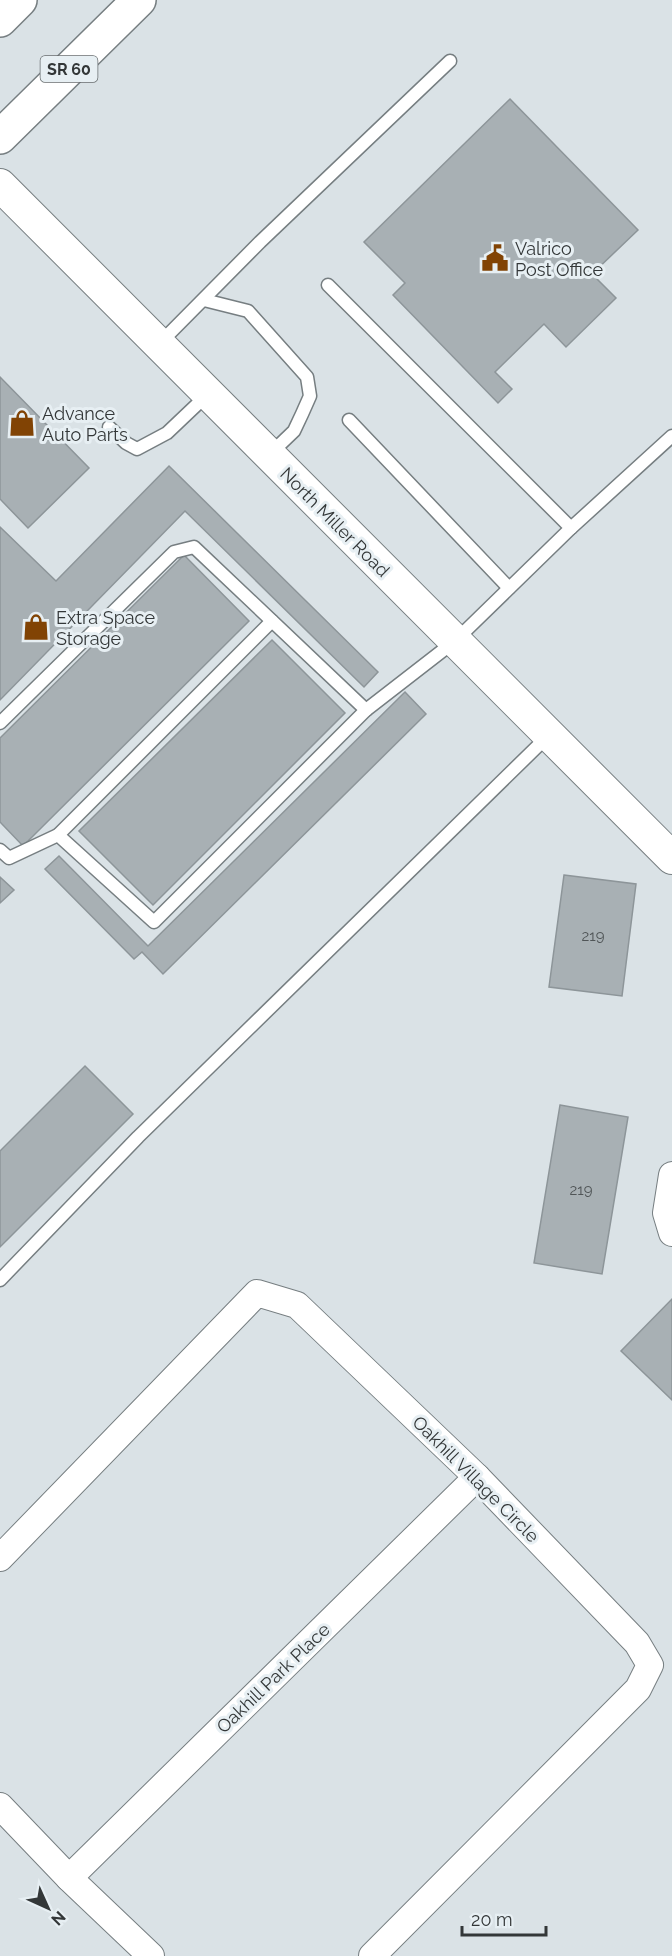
<svg xmlns="http://www.w3.org/2000/svg" width="672" height="1956" font-family="Raleway,sans-serif">
	<style>
		.building { fill: #a8b0b4; stroke: #8d9599; stroke-width: 1.5 }
		.lines { fill: none; stroke-linecap: round; stroke-linejoin: round }
		.service-casing { stroke: #767e81; stroke-width: 15 }
		.minor-casing { stroke: #767e81; stroke-width: 28 }
		.tertiary-casing { stroke: #767e81; stroke-width: 34 }
		.trunk-casing { stroke: #767e81; stroke-width: 36 }
		.service { stroke: #fff; stroke-width: 12 }
		.minor { stroke: #fff; stroke-width: 26 }
		.tertiary { stroke: #fff; stroke-width: 32 }
		.trunk { stroke: #fff; stroke-width: 33 }
		.labels { text-anchor: middle; dominant-baseline: central; stroke-width: 6; stroke-linejoin: round; paint-order: stroke }
		.number-label { font-size: 15px; fill: #505557 }
		.shield { fill: #e7eff3; stroke: #696e70; stroke-width: 1.5 }
		.shield-label { font-size: 16px; font-weight: bold; fill: #333738 }
		.poi-label { font-size: 18px; fill: #333738; stroke: #e7eff3; text-anchor: start }
		.street-label { font-size: 18px; fill: #333738; stroke: #e7eff3 }
	</style>
	<rect width="100%" height="100%" fill="#dae2e6"/>
	<g class="building">
		<polygon points="510,99 638,230 592,274 616,298 566,347 544,324 495,372 512,389 498,403 393,295 405,283 364,242"/>
		<polygon points="0,377 89,468 28,528 0,499"/>
		<polygon points="169,466 378,672 364,687 185,511 0,700 0,527 56,581"/>
		<polygon points="184,555 249,621 23,846 0,822 0,738"/>
		<polygon points="272,640 345,713 153,905 79,831"/>
		<polygon points="405,692 426,714 163,974 142,952 134,959 45,869 59,856 148,946"/>
		<polygon points="564,875 636,884 622,996 549,987"/>
		<polygon points="0,877 14,890 0,903"/>
		<polygon points="85,1066 133,1114 0,1247 0,1151"/>
		<polygon points="560,1105 628,1117 602,1274 534,1263"/>
		<polygon points="672,1299 672,1400 621,1351"/>
	</g>
	<g class="lines">
		<defs>
			<g id="service">
				<polyline points="204,300 248,311 307,377 310,396 302,414 294,431 269,455"/>
				<polyline points="159,344 260,242 450,61"/>
				<polyline points="349,420 509,588"/>
				<polyline points="109,427 126,443 137,449 167,433 207,395"/>
				<polyline points="571,528 672,436"/>
				<polyline points="0,723 174,552 194,547 366,710"/>
				<polyline points="58,835 272,621"/>
				<polyline points="0,850 9,858 58,835 154,922 366,710 455,641 571,528 328,285"/>
				<polyline points="0,1280 138,1137 548,736"/>
			</g>
			<g id="minor">
				<polyline points="672,1175 666,1213 672,1233"/>
				<polyline points="0,1558 257,1293 297,1305 477,1477 637,1643 650,1665 638,1689 372,1956"/>
				<polyline points="0,1806 69,1878 151,1956"/>
				<polyline points="69,1878 477,1477"/>
			</g>
			<polyline id="tertiary" points="0,185 672,858"/>
			<g id="trunk">
				<polyline points="0,20 20,0"/>
				<polyline points="0,137 139,0"/>
			</g>
		</defs>
		<use href="#service" class="service-casing"/>
		<use href="#minor" class="minor-casing"/>
		<use href="#tertiary" class="tertiary-casing"/>
		<use href="#trunk" class="trunk-casing"/>
		<use href="#service" class="service"/>
		<use href="#minor" class="minor"/>
		<use href="#tertiary" class="tertiary"/>
		<use href="#trunk" class="trunk"/>
	</g>
	<defs>
		<symbol id="civic-bare" viewBox="-9 -9 18 18"><path d="M-.6-6.5H3V-4.5H.6V-3L4-1V1h2V6H-6V1h2V-1L-.6-3ZM-1.2 2.5V6h2.4V2.5Z" fill="#814304" stroke="#e7eff3" stroke-width="2.5" paint-order="stroke"/></symbol>
		<symbol id="shop-bare" viewBox="-9 -9 18 18"><path d="M-5-2.5h2.3a2.7 3.5 0 0 1 5.4 0H5L5.5 6h-11ZM-1.5-2.5h3a1.5 2.3 0 0 0-3 0Z" fill="#814304" stroke="#e7eff3" stroke-width="2.5" paint-order="stroke"/></symbol>
	</defs>
	<g fill-rule="evenodd">
		<use href="#civic-bare" x="476" y="239" width="38" height="38"/>
		<use href="#shop-bare" x="3" y="404" width="38" height="38"/>
		<use href="#shop-bare" x="17" y="608" width="38" height="38"/>
	</g>
	<g class="labels">
		<g class="number-label">
			<text x="593" y="936">219</text>
			<text x="581" y="1190">219</text>
		</g>
		<rect class="shield" x="40.5" y="56" width="57" height="26" rx="4.5"/>
		<g class="shield-label">
			<text x="69" y="69">SR 60</text>
		</g>
		<g class="poi-label">
			<text x="515" y="248">Valrico<tspan x="515" dy="21">Post Office</tspan></text>
			<text x="42" y="413">Advance<tspan x="42" dy="21">Auto Parts</tspan></text>
			<text x="56" y="617">Extra Space<tspan x="56" dy="21">Storage</tspan></text>
		</g>
		<g class="street-label">
			<text transform="translate(335 522) rotate(45)">North Miller Road</text>
			<text transform="translate(476 1479) rotate(45)">Oakhill Village Circle</text>
			<text transform="translate(273 1678) rotate(-44)">Oakhill Park Place</text>
		</g>
	</g>
	<g transform="translate(48 1908) rotate(135)" stroke="#e7eff3" stroke-width="4.5" paint-order="stroke">
	<path d="M0-4.5L10 22L0 15L-10 22Z" fill="#333738"/>
	<text y="-9" font-size="16" font-weight="bold" text-anchor="middle" fill="#333738">N</text>
	</g>
	<path d="M462 1926v9h84v-9" fill="none" stroke="#333738" stroke-width="3"/>
	<text x="471" y="1926" font-size="18" fill="#333738" stroke="#e7eff3" stroke-width="4.5" paint-order="stroke">20 m</text>
</svg>
